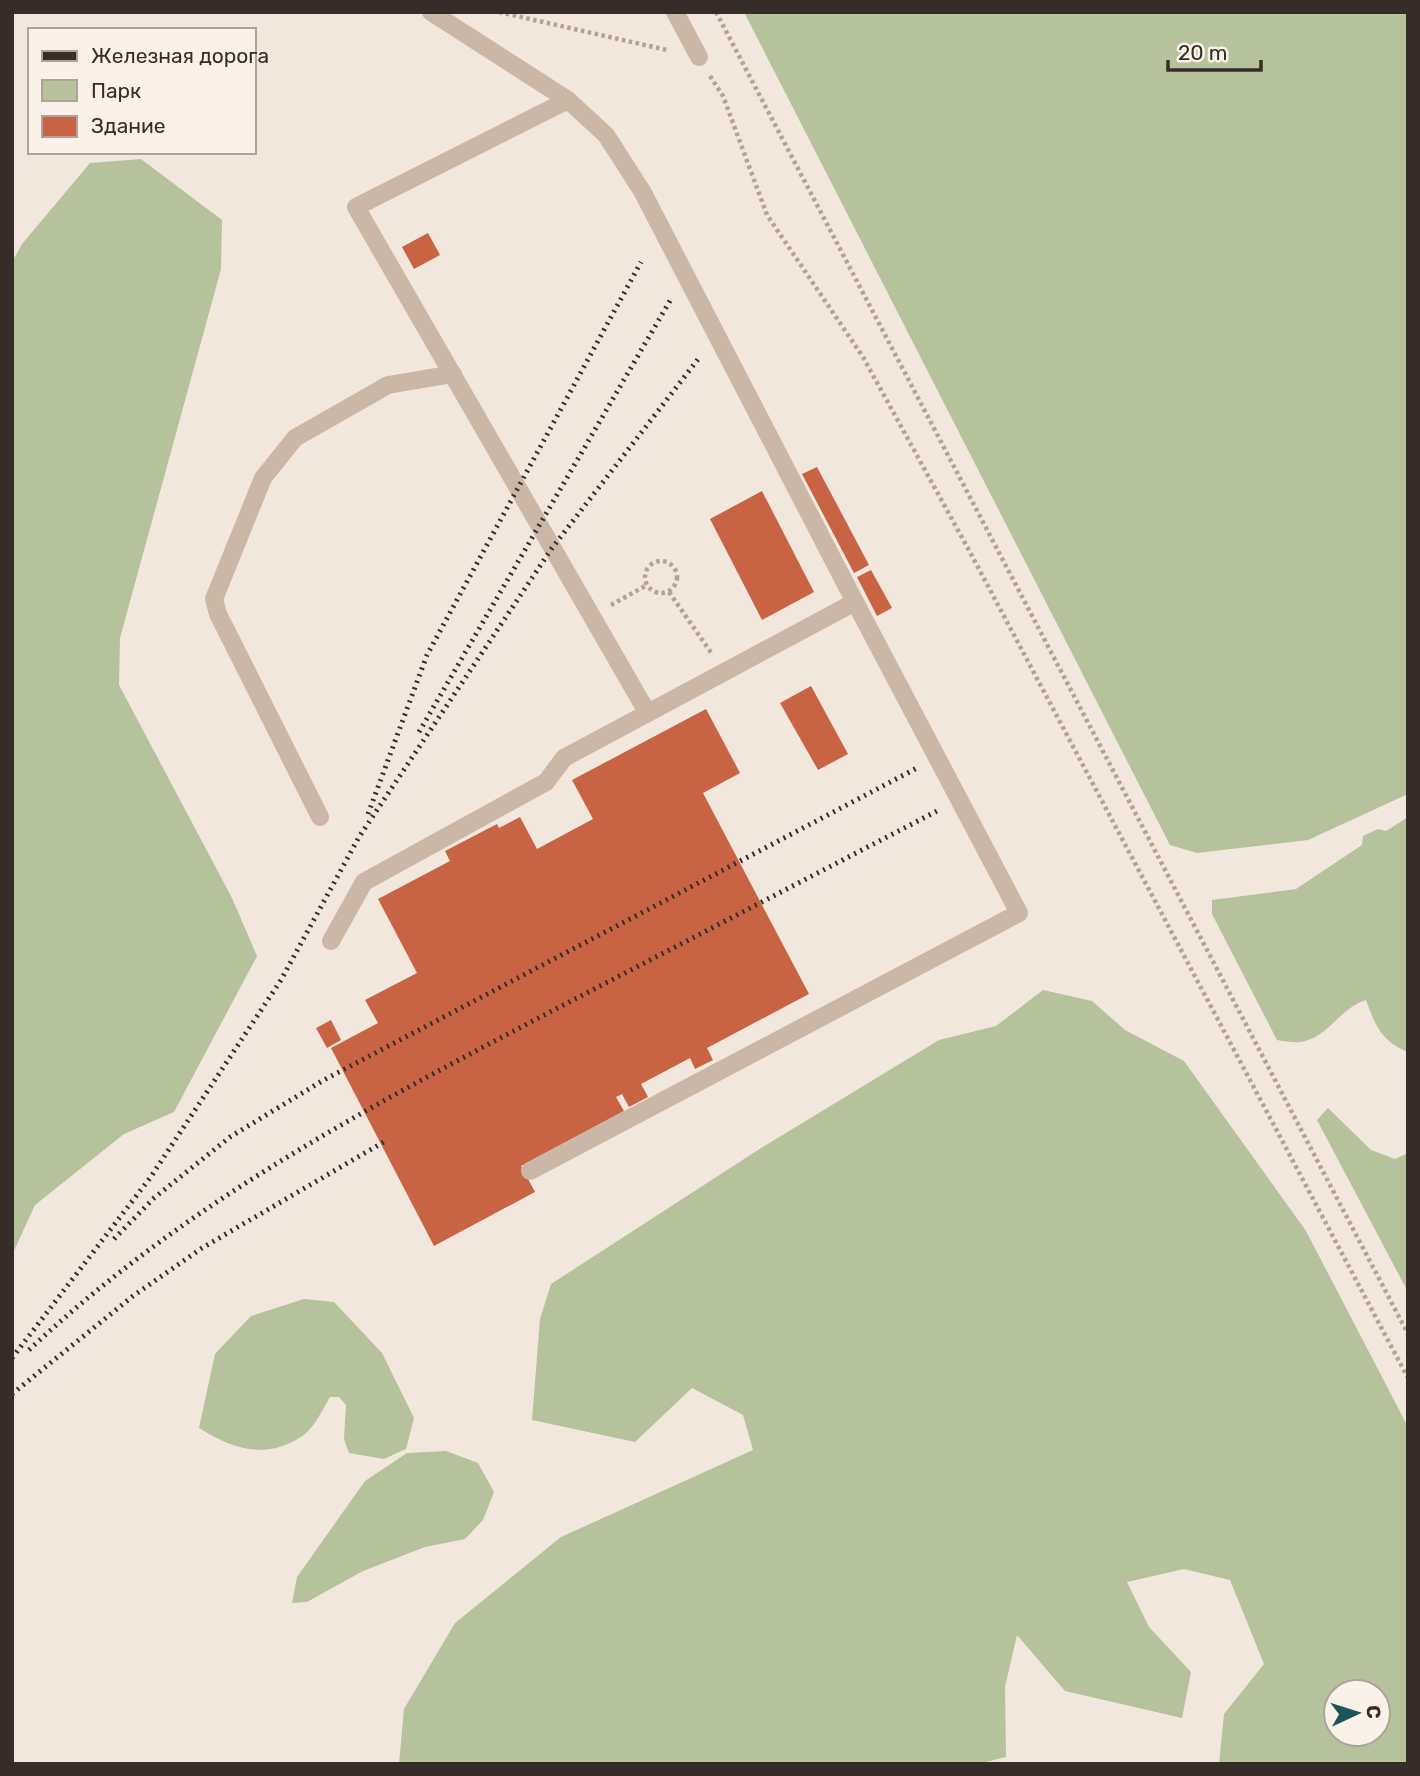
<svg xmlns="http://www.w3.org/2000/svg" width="1420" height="1776" font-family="Rubik,sans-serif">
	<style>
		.green { fill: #b5c29b; fill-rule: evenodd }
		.building { fill: #c86344 }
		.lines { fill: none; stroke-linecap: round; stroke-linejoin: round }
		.path { stroke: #b7a191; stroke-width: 4.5; stroke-dasharray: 3.5 3.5; stroke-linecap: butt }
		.service { stroke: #cbb7a7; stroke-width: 18 }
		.rail { stroke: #372d28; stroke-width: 5; stroke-dasharray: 2 5; stroke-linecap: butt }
	</style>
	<rect width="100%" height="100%" fill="#f2e7dc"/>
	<g class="green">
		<polygon points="744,12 1408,12 1408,794 1308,840 1197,853 1170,845"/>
		<polygon points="141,159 222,220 221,269 120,638 119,685 232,898 257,956 174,1112 124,1134 35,1205 12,1255 12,262 22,244 90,163"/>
		<path d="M1408 817V1052C1381 1041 1375 1025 1366 1000 1341 1007 1327 1039 1300 1042 1293 1043 1284 1041 1277 1040L1212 914V900L1296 889 1362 845 1363 836 1378 829 1386 831Z"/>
		<path d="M1043 990 1092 1001 1125 1030 1184 1061 1306 1231 1408 1427V1764H1219L1224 1714 1264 1664 1230 1580 1184 1569 1127 1582 1149 1627 1191 1672 1182 1718 1065 1691 1017 1635 1005 1687 1006 1757 977 1764H399L404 1709 455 1623 561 1537 753 1450 743 1415 692 1388 635 1442 532 1420 540 1319 551 1284 758 1150 939 1040 996 1026ZM1336 1692H1378V1734H1336Z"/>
		<polygon points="1328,1108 1371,1150 1395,1159 1408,1153 1408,1292 1317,1120"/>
		<path d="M304 1299 334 1302 382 1353 414 1418 406 1449 384 1459 349 1453 344 1439 346 1405 339 1397H330C323 1409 313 1430 301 1437 265 1460 232 1449 199 1428L215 1354 251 1316Z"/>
		<polygon points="446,1451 478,1463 494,1492 483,1520 465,1539 425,1547 363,1571 307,1602 292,1603 297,1577 365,1481 407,1453"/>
	</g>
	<g class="building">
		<polygon points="428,233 440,255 414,269 402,247"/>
		<polygon points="817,467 869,565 854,573 802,474"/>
		<polygon points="762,491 814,592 762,620 710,519"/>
		<polygon points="871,570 892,608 877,616 857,577"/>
		<polygon points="811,686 848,754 818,770 780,703"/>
		<polygon points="706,709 740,773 703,793 809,994 707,1048 713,1060 695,1069 690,1058 641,1084 648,1097 629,1107 622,1094 616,1097 624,1111 521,1166 535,1192 434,1246 331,1048 378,1023 365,1000 417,973 378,899 450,861 445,851 497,824 499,828 520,817 537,849 593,819 572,780"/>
		<polygon points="331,1020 341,1040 327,1048 316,1028"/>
	</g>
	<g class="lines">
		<g class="path">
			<polyline points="499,12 667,50"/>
			<polyline points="716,12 1408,1334"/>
			<polyline points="710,76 723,96 767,215 863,357 971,554 1408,1378"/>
			<circle cx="661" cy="577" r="16"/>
			<polyline points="669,592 712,654"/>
			<polyline points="611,605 647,585"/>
		</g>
		<g class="service">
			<polyline points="675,12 699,57"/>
			<polyline points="568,100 356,207 647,712"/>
			<polyline points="320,817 218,614 214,599 263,478 295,438 388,385 453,374"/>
			<polyline points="331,941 364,882 546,782 564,758 855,602 642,191 606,135 568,100 431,12"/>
			<polyline points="530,1171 1019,913 855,602"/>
		</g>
		<g class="rail">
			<polyline points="419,732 671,299"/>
			<polyline points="368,814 427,655 641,262"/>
			<polyline points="114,1239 154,1198 230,1137 322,1081 917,768"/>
			<path d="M29 1350C183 1205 364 1109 550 1012 679 945 808 878 937 811"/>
			<polyline points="12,1358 150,1178 281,980 359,837 552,548 699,358"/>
			<polyline points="12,1394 133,1296 202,1248 387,1140"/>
		</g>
	</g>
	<rect width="1420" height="1776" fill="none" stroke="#372d28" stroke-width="28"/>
	<rect x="28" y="28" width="228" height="126" fill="#faf2e8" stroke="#aca39b" stroke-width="2"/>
	<rect x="42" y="51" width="35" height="10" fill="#372d28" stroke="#aca39b" stroke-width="2"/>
	<text x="91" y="63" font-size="21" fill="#372d28">Железная дорога</text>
	<rect x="42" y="80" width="35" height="21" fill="#b5c29b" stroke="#aca39b" stroke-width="2"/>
	<text x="91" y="98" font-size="21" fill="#372d28">Парк</text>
	<rect x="42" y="116" width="35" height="21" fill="#c86344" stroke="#aca39b" stroke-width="2"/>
	<text x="91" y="133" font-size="21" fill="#372d28">Здание</text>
	<g transform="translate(1357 1713) rotate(86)"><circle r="33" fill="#faf2e8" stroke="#aca39b" stroke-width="2"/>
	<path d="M0-5L12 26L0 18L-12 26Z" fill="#1c565a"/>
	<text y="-10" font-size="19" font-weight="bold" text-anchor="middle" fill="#372d28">С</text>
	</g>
	<path d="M1168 60v10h93v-10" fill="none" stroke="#372d28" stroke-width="3.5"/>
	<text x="1178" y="60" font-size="21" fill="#372d28" stroke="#faf2e8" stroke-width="5" paint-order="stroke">20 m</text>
</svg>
